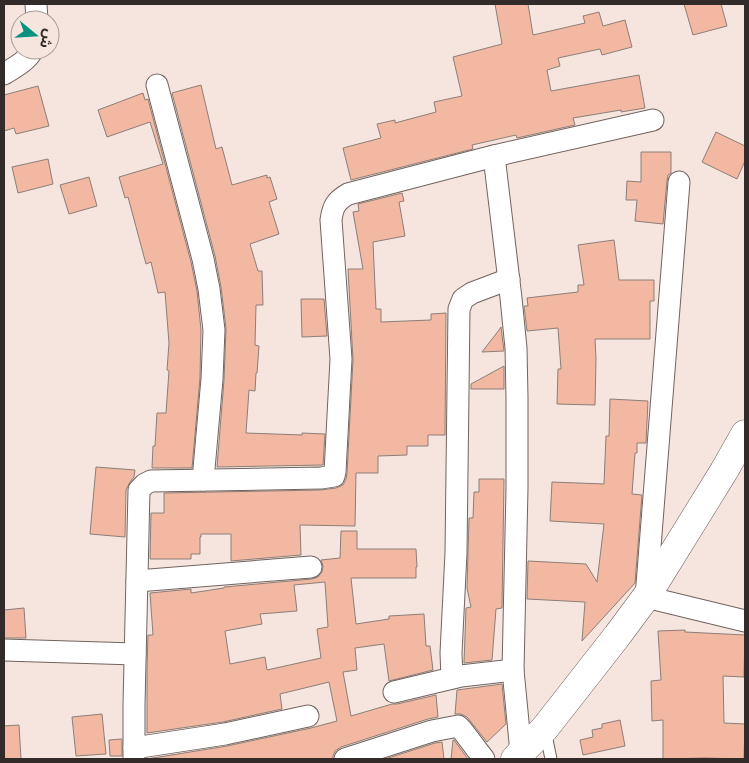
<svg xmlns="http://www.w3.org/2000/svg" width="749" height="763" font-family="'Fira Sans','Noto Sans Arabic',sans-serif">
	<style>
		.building { fill: #f2b8a2; stroke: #8c7e78; fill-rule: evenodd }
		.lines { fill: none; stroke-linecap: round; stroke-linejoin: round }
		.lane-casing { stroke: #71635e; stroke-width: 13 }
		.street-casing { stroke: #71635e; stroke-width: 23 }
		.secondary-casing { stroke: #71635e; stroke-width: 29 }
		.lane { stroke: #fff; stroke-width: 11 }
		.street { stroke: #fff; stroke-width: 21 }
		.secondary { stroke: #fff; stroke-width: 28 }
	</style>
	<rect width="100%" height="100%" fill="#f6e5df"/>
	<g class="building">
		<polygon points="495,4 528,4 533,35 585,23 583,16 599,12 603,26 625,20 632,47 602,55 600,49 558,58 560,66 547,70 551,91 639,75 645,108 621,112 621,110 573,118 575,125 517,138 516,135 472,145 473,149 351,180 343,148 381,138 377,124 395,120 395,123 436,112 434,102 462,96 453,57 502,44"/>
		<polygon points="684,4 721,4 727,26 693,35"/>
		<polygon points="201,85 216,149 222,147 232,185 267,175 267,178 270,177 277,199 269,202 279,234 250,244 258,271 262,271 263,305 256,305 255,345 259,346 257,373 256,373 255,391 249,390 246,433 302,435 302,433 325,434 323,465 217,467 224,380 226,328 221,287 215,256 172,93"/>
		<polygon points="38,86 49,126 16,134 14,128 4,131 4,95"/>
		<polygon points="143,93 145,100 148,99 191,262 197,291 201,330 200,378 192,468 152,468 153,446 155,446 157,413 166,413 169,371 167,370 169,343 165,292 158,293 151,262 146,264 128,197 125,198 119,177 163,164 150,122 107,137 98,110"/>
		<polygon points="716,132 745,146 745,161 737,179 702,162"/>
		<polygon points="641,152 671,152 671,173 668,175 667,181 663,224 635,221 637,200 626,200 627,181 641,182"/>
		<polygon points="48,159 53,184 18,193 12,167"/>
		<polygon points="89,177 97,206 69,214 60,185"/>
		<polygon points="402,193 404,201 399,202 405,236 373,242 376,309 381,309 381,322 431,320 431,314 446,313 445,435 428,435 428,446 407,446 407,455 378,456 378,473 356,473 355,526 300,525 301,555 231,561 231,534 201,534 201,537 200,537 200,554 191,554 191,559 150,559 151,513 164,513 164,493 321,490 336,488 343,485 346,479 347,473 353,360 348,269 363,269 353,212 359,211 358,204"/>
		<polygon points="614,240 619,280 654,280 654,301 650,301 650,339 595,339 596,359 595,405 557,404 558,369 561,369 558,328 527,331 524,306 528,306 527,298 578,292 578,285 584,285 578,245"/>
		<polygon points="301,299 324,299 327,336 302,337"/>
		<polygon points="501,327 504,351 482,352 499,330"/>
		<polygon points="504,366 504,389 471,389 471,384"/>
		<polygon points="610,399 648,401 646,443 637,443 637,453 635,453 632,494 642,495 635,583 582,641 585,602 527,599 528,561 586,564 597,582 604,524 550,521 552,482 604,484 606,436 609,436"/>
		<polygon points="96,467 135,470 134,477 130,482 126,490 125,537 90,534"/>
		<polygon points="479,479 504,479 502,608 496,609 492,660 464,663 466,608 471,607 467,588 469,518 473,518 474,492 479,492"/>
		<path d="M341 531H357V549H416L417 567H416V578H351L356 624 389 619V616L424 614 426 646H430L433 670 389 681 384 644 355 648 357 670 343 672 351 716 392 704H397L436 695 438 717 428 719 341 747 335 751 333 756V759H147L227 746 311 728 337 721 329 682 280 694 282 709 223 722 147 733V667L148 635H153L150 593 191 589V593L224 588V587L312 579 318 577 322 572 323 566 321 560 340 558ZM325 582 328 627 317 629 321 658 267 670 265 657 230 664 225 631 262 624 260 614 297 611 294 585Z"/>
		<polygon points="24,608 26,638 4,638 4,610"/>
		<polygon points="685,630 685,632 745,635 744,677 723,676 724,723 745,724 744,759 705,758 663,759 663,720 652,721 651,681 661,680 658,631"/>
		<polygon points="502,684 506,724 487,742 467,717 461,714 455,714 457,690"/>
		<polygon points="102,714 106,754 76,756 72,717"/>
		<polygon points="620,720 625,746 583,755 580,740 593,737 592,730 602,728 602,724"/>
		<polygon points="19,725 21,759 4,759 4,726"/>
		<polygon points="122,739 122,756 110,756 109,740"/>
		<polygon points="453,740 454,740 468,759 451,759"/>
		<polygon points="442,742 444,759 385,759 435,743"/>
	</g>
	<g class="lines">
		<defs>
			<polyline id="lane" points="545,730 551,759"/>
			<g id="street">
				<polyline points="36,4 37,20"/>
				<path d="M4 74C15 67 26 62 33 50"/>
				<polyline points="157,85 203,259 209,289 214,330 212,379 203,480"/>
				<polyline points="494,156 511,298 516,348 517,398 517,488 513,670 521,753"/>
				<polyline points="679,182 646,597 745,621"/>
				<polyline points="137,581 311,567"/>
				<polyline points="4,650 135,654"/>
				<polyline points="452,678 451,653 456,553 459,309 463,299 472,293 509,279"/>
				<polyline points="394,692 461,676 513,670"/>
				<polyline points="134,748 225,734 308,716"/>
				<path d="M134 759V705L139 490 145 484 151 481 321 478 334 476 335 472 341 359 331 220C333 206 336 201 348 194L494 156 653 120"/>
				<polyline points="345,759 432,731 458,726 462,730 484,759"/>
			</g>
			<polyline id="secondary" points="515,759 545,728 617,636 646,597 724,471 745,434"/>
		</defs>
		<use href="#lane" class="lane-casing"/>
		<use href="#street" class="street-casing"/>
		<use href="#secondary" class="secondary-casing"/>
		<use href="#lane" class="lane"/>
		<use href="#street" class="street"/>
		<use href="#secondary" class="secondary"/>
	</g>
	<rect width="749" height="763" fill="none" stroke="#322b29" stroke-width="10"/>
	<g transform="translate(35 35) rotate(108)"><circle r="24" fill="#f6e5df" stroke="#a89b96"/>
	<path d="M0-4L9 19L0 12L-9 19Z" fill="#03927e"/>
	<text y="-8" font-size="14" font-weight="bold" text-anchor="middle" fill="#322b29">ش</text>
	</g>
</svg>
